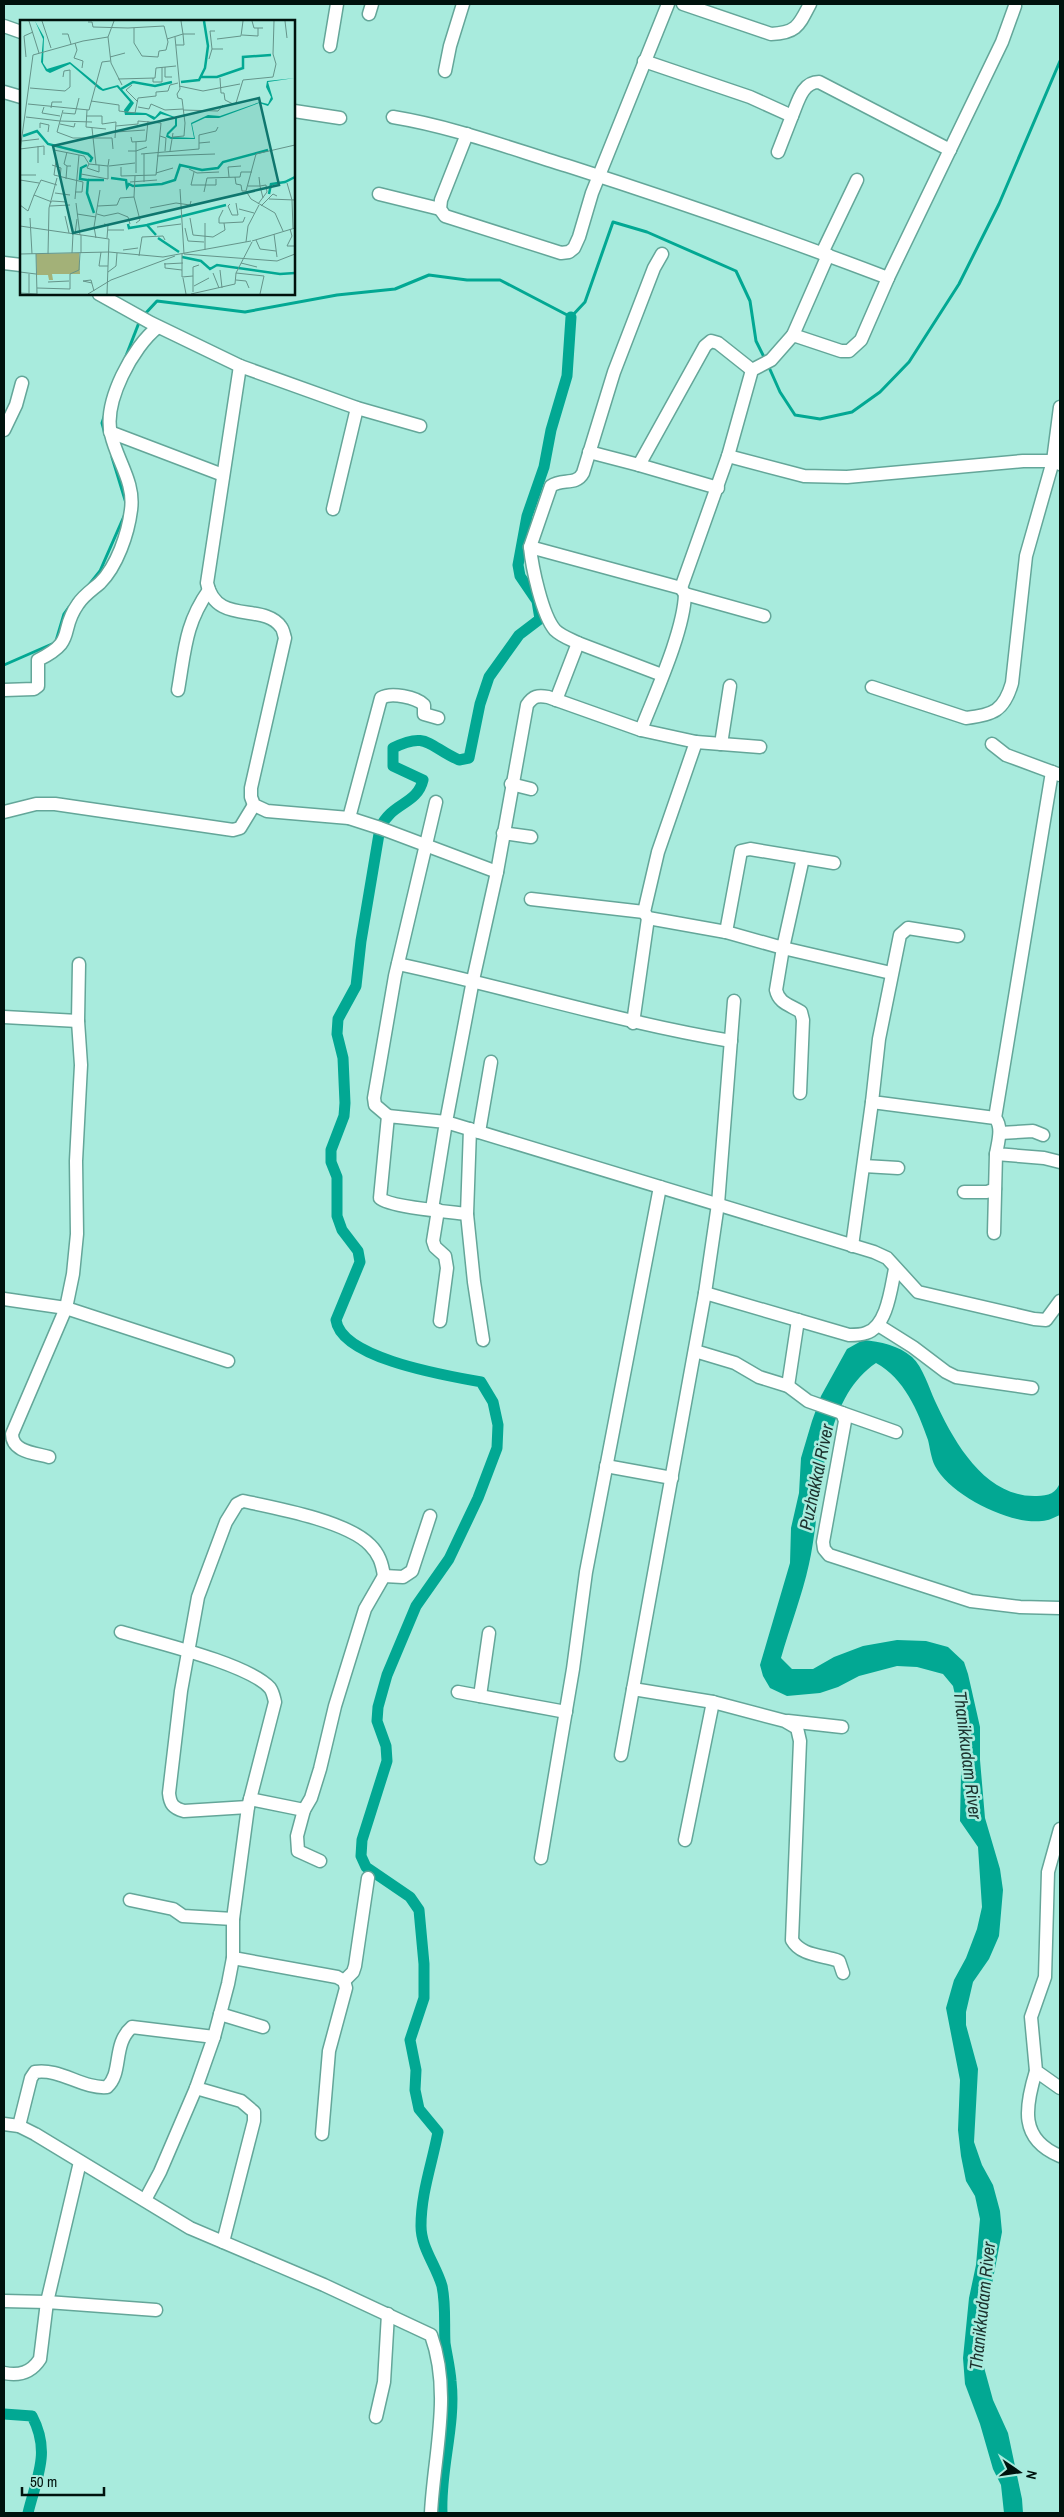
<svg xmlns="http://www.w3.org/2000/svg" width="1064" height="2517" font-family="'Archivo Narrow',sans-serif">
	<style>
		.water { fill: #02a893 }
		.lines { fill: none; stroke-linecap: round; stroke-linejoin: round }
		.stream { stroke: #02a893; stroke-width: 3 }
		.canal { stroke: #02a893; stroke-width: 11 }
		.minor-casing { stroke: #64a699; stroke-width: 15 }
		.minor { stroke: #fff; stroke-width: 12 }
		.labels { text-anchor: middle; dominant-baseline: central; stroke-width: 5; stroke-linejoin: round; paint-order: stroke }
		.water-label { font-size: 18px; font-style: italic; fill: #1c322e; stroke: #a8ebdd }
		.inset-river { fill: none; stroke: #02a893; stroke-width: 2.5 }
		.inset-road { fill: none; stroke: #65948a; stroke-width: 1 }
		.view { fill: #0f766e; fill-opacity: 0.15; stroke: #0f766e; stroke-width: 2.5 }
		.inset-edge { fill: none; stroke: #00120d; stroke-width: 2.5 }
	</style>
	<rect width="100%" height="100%" fill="#a8ebdd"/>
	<path class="water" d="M863 1340C881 1342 898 1345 912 1357 923 1367 929 1388 935 1401 954 1442 985 1498 1037 1496 1048 1496 1057 1493 1060 1482V1515C1055 1517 1048 1521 1042 1521 1010 1525 950 1495 935 1466 931 1458 930 1448 928 1440 918 1411 904 1378 876 1363 818 1402 823 1502 809 1564 802 1596 790 1626 781 1658L792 1669H813L834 1657 863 1646 897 1640 926 1641 948 1647 964 1662 968 1674 980 1727V1760L985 1818 1000 1869 1003 1890 999 1936 989 1959 973 1982 966 2012V2025L978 2069 974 2142 982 2165 993 2185 1000 2211 1002 2232 983 2331 982 2360 993 2400 1008 2433 1022 2499 1023 2513H1004L1001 2485 993 2469 980 2424 965 2384 963 2358 969 2298 976 2265 980 2219 975 2196 966 2181 961 2156 958 2130 960 2080 946 2008 954 1980 966 1958 977 1929 982 1907 978 1847 960 1821 962 1727 953 1686 943 1674 917 1667 897 1666 859 1676 838 1687 820 1693 787 1696 770 1688 763 1676 760 1665 790 1563 791 1528 799 1493 801 1458 812 1421 821 1396 847 1349Z"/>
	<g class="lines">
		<g class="stream">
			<polyline points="144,315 157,301 245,312 337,295 395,289 429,275 467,280 500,280 571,317 585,302 613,222 647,232 736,271 750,301 756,341 765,359"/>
			<polyline points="126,356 140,320"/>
			<polyline points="768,365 780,392 795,415 820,419 852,412 880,392 909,362 959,284 999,204 1060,61"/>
			<polyline points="105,434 102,423 105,414"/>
			<polyline points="112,457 126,503"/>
			<polyline points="88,586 100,571 125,514"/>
			<polyline points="56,641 64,614 69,607"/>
			<polyline points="4,665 52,644"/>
		</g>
		<g class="canal">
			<path d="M4 2414 32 2416C51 2452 37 2476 28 2513"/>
			<path d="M442 2513C440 2469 456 2425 451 2381 450 2368 447 2356 445 2343 444 2324 446 2305 442 2286 436 2265 421 2248 421 2226 421 2193 432 2164 438 2132L419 2109 415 2090 416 2070 410 2040 424 1998V1964L419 1910 410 1897 366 1867 361 1856 362 1840 387 1761 386 1746 377 1721 378 1707 387 1675 416 1606 449 1559 478 1498 497 1448 498 1425 493 1402 481 1382C449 1376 341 1359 336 1320L360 1262 358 1251 342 1230 337 1216V1177L331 1162V1150L344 1116 345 1103 343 1058 337 1034 338 1019 356 986 361 941 380 828C392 802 417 805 423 780L393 766V748C427 731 428 746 459 760L469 758 480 704 489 677 519 635 540 619 537 601 520 576 518 565 527 516 544 467 551 430 567 376 571 317"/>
		</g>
		<defs>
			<g id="minor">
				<path d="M683 4 771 34C797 33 799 25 810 4"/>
				<polyline points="369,14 372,4"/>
				<polyline points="4,26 21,32"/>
				<polyline points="330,46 337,4"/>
				<polyline points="644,61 750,97 792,116 778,152"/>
				<polyline points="445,71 450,46 463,4"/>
				<polyline points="4,92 21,97"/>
				<polyline points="294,111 340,118"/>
				<path d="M792 116C798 102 802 82 819 82L950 150"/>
				<path d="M393 117C454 127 512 149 571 167 677 201 783 238 888 278"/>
				<polyline points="467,134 441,200 440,209 445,216 561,253 569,252 574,248 579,237 592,193 668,4"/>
				<polyline points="379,194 440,209"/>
				<polyline points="822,253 857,180"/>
				<path d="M662 254 654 268 614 372 583 473C576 486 562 478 551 486L530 547 681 588"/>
				<polyline points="4,263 21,265"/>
				<polyline points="99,294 151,323 240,366 357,408 420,426"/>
				<polyline points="793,335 828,255"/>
				<path d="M240 366 207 583C216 626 264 602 281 627 283 629 284 635 285 638L251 788V797L254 805 267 811 349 818 380 828 497 872"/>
				<polyline points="4,430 16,405 22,383"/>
				<polyline points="110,432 223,475"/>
				<polyline points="589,452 639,465"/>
				<polyline points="728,456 804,476 847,477 1023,461 1053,461 1060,464"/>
				<polyline points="718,488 639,465 705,346 711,341 718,343 752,370"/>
				<polyline points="333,509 357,408"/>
				<path d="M530 547C532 567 542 615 555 630 561 636 570 639 578 643L556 700"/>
				<path d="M685 594C684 631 655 694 641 730L696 742 658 852 644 912 648 918 726 932 783 948 803 858"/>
				<polyline points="764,616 685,594 681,588 728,456 752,370 771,360 793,335 841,351 849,351 861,340 888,278 1002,42 1015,6"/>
				<polyline points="578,643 662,675"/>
				<path d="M872 687 966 718C993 715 1004 711 1012 683L1026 556 1053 461 1060 407"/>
				<path d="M4 690 34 689 38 686V660C78 640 58 632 78 604 84 595 92 590 100 583 117 566 128 534 131 510 135 482 117 461 111 434 103 402 133 346 158 327"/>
				<path d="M178 690C185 650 185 624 209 590"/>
				<path d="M641 730 548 697C538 695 533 696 527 705L497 872 473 980 446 1122 874 1252 887 1258 918 1292 1034 1319 1046 1320 1060 1301"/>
				<polyline points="696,742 760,747"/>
				<polyline points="721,744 730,686"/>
				<polyline points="992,744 1006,755 1060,775"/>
				<polyline points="511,784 531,789"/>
				<polyline points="4,812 36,804 55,804 233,830 240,828 254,805"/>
				<path d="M349 818 381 698C391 692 416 697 424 705V714L438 718"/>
				<polyline points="503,833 531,837"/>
				<polyline points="531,899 644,912"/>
				<polyline points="726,932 741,851 750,849 834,863"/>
				<path d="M958 936 908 928 900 935 879 1039 872 1102 995 1118C1003 1127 998 1142 996 1154L1044 1158 1060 1162"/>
				<path d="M398 964C510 988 618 1022 731 1041"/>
				<polyline points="4,1017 78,1021"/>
				<polyline points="633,1023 648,918"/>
				<path d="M800 1093 803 1020 801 1012C791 1005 779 1004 776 990L783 948 891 973"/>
				<polyline points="388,1116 375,1105 374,1098 395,976 436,802"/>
				<polyline points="995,1118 1052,772"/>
				<polyline points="470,1129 467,1214 474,1282 483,1340"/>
				<polyline points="479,1132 491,1062"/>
				<polyline points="1000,1133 1033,1131 1043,1135"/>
				<polyline points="864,1166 898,1168"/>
				<polyline points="964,1192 987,1192 995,1189"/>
				<path d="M432 1209 446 1122 388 1116 380 1198C389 1207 451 1212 467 1214"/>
				<polyline points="438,1210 433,1241 435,1247 445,1256 447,1268 440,1321"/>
				<polyline points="994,1233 996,1154"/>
				<polyline points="852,1246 872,1102"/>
				<path d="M705 1293 849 1335C855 1335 861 1335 866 1333 887 1327 891 1288 895 1269"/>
				<polyline points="4,1299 66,1308 228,1361"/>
				<polyline points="878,1325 913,1347 946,1372 956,1377 1032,1388"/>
				<polyline points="695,1351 735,1363 759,1377 788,1386 808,1401 896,1432"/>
				<polyline points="788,1386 798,1320"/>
				<polyline points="842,1413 845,1421 823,1542 824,1549 829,1555 971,1601 1020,1607 1060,1608"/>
				<path d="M49 1457C35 1453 12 1452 12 1434L66 1308 73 1274 77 1234 76 1161 81 1065 78 1021 79 964"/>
				<polyline points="606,1466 672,1478"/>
				<path d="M121 1632C155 1642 249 1664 270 1688 273 1692 274 1698 275 1702L248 1807 233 1919V1958L228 1984 214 2037 196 2088 241 2101 254 2112V2121L223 2242"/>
				<polyline points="458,1692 566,1712"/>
				<polyline points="480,1696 489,1633"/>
				<path d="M713 1702 785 1721 797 1728 800 1741 792 1940C801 1956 823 1955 839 1961L843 1973"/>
				<polyline points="788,1721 842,1727"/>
				<polyline points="621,1755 633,1689"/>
				<polyline points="250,1799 304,1810"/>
				<path d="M248 1807 184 1811C173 1808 170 1804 169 1793L181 1691 198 1597 226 1522 237 1504 243 1501C276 1508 347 1521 370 1545 379 1554 382 1563 384 1576"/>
				<polyline points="1060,1829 1048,1872 1045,1977 1031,2017 1036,2071 1060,2088"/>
				<polyline points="685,1840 713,1702 633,1689 705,1293 718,1204 734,1001"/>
				<polyline points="541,1858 573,1669 586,1572 660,1187"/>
				<polyline points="320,1861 298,1851 297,1836 304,1810 311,1798 320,1769 335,1706 365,1609 384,1576 403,1577 412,1571 430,1516"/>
				<polyline points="130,1900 173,1909 183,1916 233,1919"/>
				<polyline points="233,1958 337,1977 344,1981 346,1988 329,2051 322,2134"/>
				<polyline points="344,1981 353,1972 355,1966 368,1878"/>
				<polyline points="220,2014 263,2027"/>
				<path d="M1036 2071C1025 2107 1019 2139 1060 2156"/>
				<path d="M4 2124 19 2126 35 2134 190 2228 324 2285 431 2335C452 2393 434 2454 431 2513"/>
				<path d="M19 2126 31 2078 35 2072C60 2068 83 2089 107 2087 123 2073 112 2044 132 2027L214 2037"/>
				<polyline points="145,2200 160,2172 196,2088"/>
				<polyline points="4,2301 47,2302 80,2162"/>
				<path d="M4 2373C19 2376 31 2373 40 2359L47 2302 156 2310"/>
				<polyline points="376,2417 384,2382 388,2314"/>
			</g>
		</defs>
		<use href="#minor" class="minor-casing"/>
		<use href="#minor" class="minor"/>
	</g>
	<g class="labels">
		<g class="water-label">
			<text transform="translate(816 1477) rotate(-78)">Puzhakkal River</text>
			<text transform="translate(968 1755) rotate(83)">Thanikkudam River</text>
			<text transform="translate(982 2306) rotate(-84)">Thanikkudam River</text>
		</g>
	</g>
	<g transform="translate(20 20)">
		<rect width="275" height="275" fill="#a8ebdd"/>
		<path d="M59 233 60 254H32L33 260H29L28 255H17L16 234Z" fill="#a3b178"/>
		<path d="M15 1 24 17 23 43 27 49 50 42 83 69 98 65 114 83 108 92 126 93 135 97 140 91 157 98V106L148 115 151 117 174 118 171 103 188 95 200 96 240 82 248 84 251 77 246 67 247 61 275 58 248 62 253 79 248 86 239 83 199 98H185L172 104 175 119H151L146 117 147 113 155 105V98L141 94 134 100 126 95H105L104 90 110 82 97 67 83 71 79 69 50 44 30 53 26 51 21 42 23 19Z" fill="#02a893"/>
		<path class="inset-river" d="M181 57H197L223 48V37L251 35M161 62 179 60 185 48 188 26 184 1M101 69 113 62 135 66 152 62M3 116 17 111 28 124 68 134 72 138 70 142M67 145 61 148 60 159 68 160 67 173 74 193M91 158 106 160 107 167 109 164 113 166 142 164 155 160 160 145 182 150 198 148 203 142 248 130M68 160H84M249 174 251 164 265 162 275 157M108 204 109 208 127 205 136 215M127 205 206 185M138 218 159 232M162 237 181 241 190 249 197 245 260 254 275 253"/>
		<path class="inset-road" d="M9 1 19 33M22 1 31 28M232 1 234 8H243M265 1 267 18M68 2H72L73 7 108 8 144 6 148 22 146 30 139 31 138 37 122 36 114 23V8M42 14H48L51 24M222 15 238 16V8M88 17 91 43 102 65M147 19 163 14 161 1M197 19 221 16 223 1M55 23 57 30 54 38 63 41 62 48M156 25H164L163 14H175M192 29 190 11H195M6 37 4 16 13 12M90 37 105 33M189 39 192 29H203M145 47V57H152M133 58V62H142V47M200 58 201 73H204L205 80 213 84 216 83 223 60 253 57 256 44 253 34 254 1M98 59 135 58 136 48 156 46M112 65 106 70 118 82M159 66 183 71 220 64M10 68 45 71 50 67V50L44 51 43 57M71 81 99 85V91L115 93 118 78 136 76V72L148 71 150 65 158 63M8 84 69 90 82 42 90 41M24 87 22 93 40 96M118 87 129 89 131 84 145 90 163 89M31 88 32 82H42M43 90 40 101 72 102M67 90 66 107 86 109M163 90 198 91 203 85M43 93 55 94 59 78M66 96H82M82 96V104L96 102 95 118M6 97 40 101 37 112 53 118H92L93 129M40 104 54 107 55 103M96 106 118 104V101L141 103 136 155 101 156V147M20 108V103L29 105 28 112M72 108 76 145M96 112 125 110M140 116 146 118 145 131M111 117 112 122 126 121 128 101M153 117 164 116 165 103 162 79 158 78 157 74 160 69 155 17M2 121 19 119M116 122V131L127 127M179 123V115L196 111 198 107M0 129 24 126V135M34 130 64 136 69 144 88 146 89 139M0 131 13 35 63 21 88 17 94 1M108 131H116V153M150 131 153 113M47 132 44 144 47 146M121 134 179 129V123L190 122M124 134V162M137 136 195 134M36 141 34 155 63 162 62 172H55M18 143V126M69 144 67 148 79 152V145M32 145 41 148 40 158M89 146 115 143M169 149 177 153 199 152M174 152 171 165H196V159M136 153 153 148M61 154 88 159V146M0 155H16M209 157 208 147 221 146M215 157 216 164 221 165 222 171H226M46 159 47 146H51M0 160 19 163M110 162 137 160M267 163 272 180 273 208M228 166H240L243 178M160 169 164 234 257 241 275 234M184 172 187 158 220 157 221 152H232M35 173 50 175M114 177 120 200 116 203M55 179 59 135M249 179 275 180M32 181 47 182M32 182 14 175 21 160 37 165M56 183 60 215M210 184 208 186 212 195H218L216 183M238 184 247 172 246 165 240 166 239 157M0 185 8 191 14 175M30 186 50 185M78 186 97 185 100 178 114 177 115 156M241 186 253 174 257 176M130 188 156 183 170 185 171 181M219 189 234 193M57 194 76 197M77 194 84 196 98 193 108 197 110 204M45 196 49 213M10 198 12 234M170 198 173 215 193 217 205 210 204 203H199V198L203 190M204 203 223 202 225 197M84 204 88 205 87 218M0 206 89 219 87 274M137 207 161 204M165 208 168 221 184 222M270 209 272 216 267 226H275M88 210H104M263 211 255 193 231 179 226 171 236 134 275 125M55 214 57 199M254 214 257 237M61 215V233M76 218 74 207 80 170M236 220 240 229 256 231M232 221 275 208M226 222 228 206 239 185M103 230 118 228M185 230V203M81 232 79 246H88M52 233 53 214M0 234 89 232 143 237 231 221M16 234 17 274M28 234 29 188 37 158M162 234V257L173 256M119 236 122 217 143 216 145 220M145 243V248L162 250M221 243 237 247M144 244 163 243M200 250 202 268M0 252 16 254M88 252 96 246 97 233M193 253 199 268M216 253 244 256 240 274M163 258 166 274M216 260 226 261 229 268M28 262 49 261M72 263 63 261 71 260 74 271M174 266 189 258M17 268 50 269V254L59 250 60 233M173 272V247L179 245M0 273 17 274M9 273V254M68 274 91 260 155 236M171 274 215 264 216 253 232 222"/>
		<path class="view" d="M239 78 259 165 53 213 33 126Z"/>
		<rect width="275" height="275" class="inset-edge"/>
	</g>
	<rect width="1064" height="2517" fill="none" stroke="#00120d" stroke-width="10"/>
	<g transform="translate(1019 2472) rotate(103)" stroke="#a8ebdd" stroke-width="4" paint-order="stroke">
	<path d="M0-4L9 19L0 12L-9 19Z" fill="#00120d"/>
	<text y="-8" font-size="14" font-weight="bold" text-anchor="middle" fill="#00120d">N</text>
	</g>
	<path d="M22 2487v8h82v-8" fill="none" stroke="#00120d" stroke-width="2.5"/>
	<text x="30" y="2487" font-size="15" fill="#00120d" stroke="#a8ebdd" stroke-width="4" paint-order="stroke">50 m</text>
</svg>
